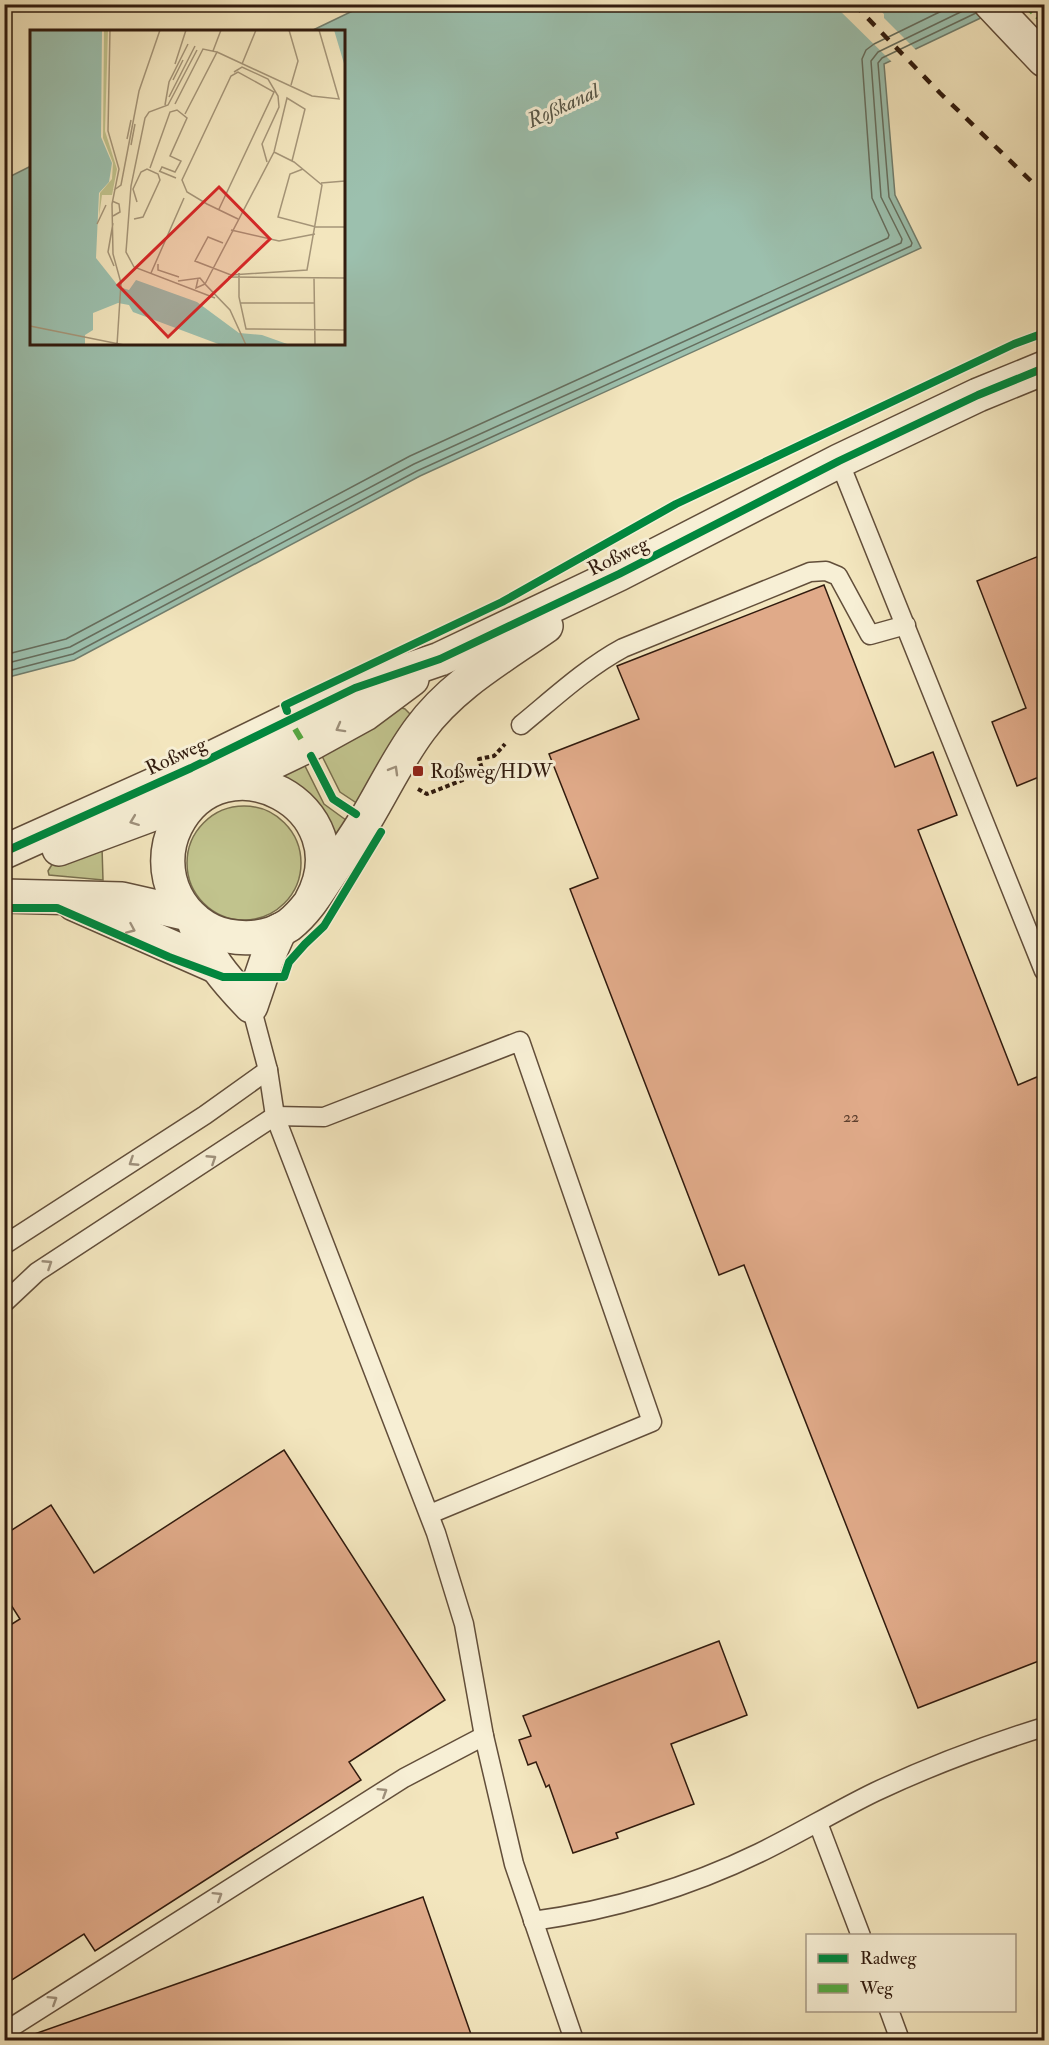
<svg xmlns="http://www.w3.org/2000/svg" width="1049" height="2045" font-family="'IM FELL Double Pica',serif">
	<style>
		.green { fill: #c1c38d; stroke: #796f4e; stroke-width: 1.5 }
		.water { fill: #9cc0ae; stroke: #717e6e; stroke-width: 1.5 }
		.pier { fill: #f3e6be }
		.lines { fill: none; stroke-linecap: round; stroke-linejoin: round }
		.shore { stroke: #666e5e; stroke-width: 1.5 }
		.building { fill: #e0aa89; stroke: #311b0e; stroke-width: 1.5 }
		.service-casing { stroke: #624e3a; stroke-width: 21 }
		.minor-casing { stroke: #624e3a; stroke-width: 36 }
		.path { stroke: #311b0e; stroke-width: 4; stroke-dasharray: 4.5 3; stroke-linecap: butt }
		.service { stroke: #f7efd5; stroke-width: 18 }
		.minor { stroke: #f7efd5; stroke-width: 33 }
		.rail { stroke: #311b0e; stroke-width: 4.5; stroke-dasharray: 10 10; stroke-linecap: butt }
		.quiet { stroke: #54a941; stroke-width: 6; stroke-dasharray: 12 6; stroke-linecap: butt }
		.cycleway-casing { stroke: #f7efd5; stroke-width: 11 }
		.cycleway { stroke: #00873e; stroke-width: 8 }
		.oneway { stroke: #9e907b }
		.poi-dot { fill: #8f2418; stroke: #f7efd5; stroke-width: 2 }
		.labels { text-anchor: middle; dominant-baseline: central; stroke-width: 6; stroke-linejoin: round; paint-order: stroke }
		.number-label { font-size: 16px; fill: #5d3f2d }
		.street-label { font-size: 20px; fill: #311b0e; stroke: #f7efd5 }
		.poi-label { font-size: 20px; fill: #311b0e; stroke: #f7efd5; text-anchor: start }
		.water-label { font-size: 21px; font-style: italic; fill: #565546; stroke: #f7efd5 }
		.inset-river { fill: none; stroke: #9cc0ae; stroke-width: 3 }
		.inset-road { fill: none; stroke: #a59578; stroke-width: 1.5 }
		.view { fill: #d62828; fill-opacity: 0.15; stroke: #d62828; stroke-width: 3 }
		.inset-edge { fill: none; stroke: #311b0e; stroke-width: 3 }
	</style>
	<rect width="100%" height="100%" fill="#f3e6be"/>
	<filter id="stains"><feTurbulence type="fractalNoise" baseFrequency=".00333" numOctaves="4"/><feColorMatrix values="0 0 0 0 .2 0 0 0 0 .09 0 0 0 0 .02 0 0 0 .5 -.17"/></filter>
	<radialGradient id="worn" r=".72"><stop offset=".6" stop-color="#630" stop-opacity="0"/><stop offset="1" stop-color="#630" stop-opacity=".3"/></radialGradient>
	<g class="green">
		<polygon points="399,707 405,709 413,717 361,806 340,792 320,752"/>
		<path d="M302 760 324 804 350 823 336 836C320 801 309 793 277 773Z"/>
		<circle cx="244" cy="863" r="57"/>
		<polygon points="102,847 103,880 49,875 48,871 53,863"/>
	</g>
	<polygon class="water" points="367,4 1008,5 884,64 895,195 921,248 420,476 74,660 5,678 5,179 31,166 32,344 344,344 344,32 311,31"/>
	<polygon class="pier" points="834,5 874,5 884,14 884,18 917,51 893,63"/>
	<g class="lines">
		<g class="shore">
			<polyline points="4,655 66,639 410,456 888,238 889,235 872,198 862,59 866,50 874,44 956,4"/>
			<polyline points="4,664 70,647 414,464 901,243 902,239 881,197 871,61 878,52 973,6"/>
			<polyline points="4,672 73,654 417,471 911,246 912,243 889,197 878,63 882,58 976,13"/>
		</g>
	</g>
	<g class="building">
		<polygon points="1044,554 1044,775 1017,786 992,722 1026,708 977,581"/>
		<polygon points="824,585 895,767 933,752 957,815 918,830 1018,1085 1044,1074 1044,1659 918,1708 744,1265 719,1275 570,889 598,878 549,754 639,719 617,666"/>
		<polygon points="284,1450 445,1700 349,1762 361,1780 95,1951 84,1934 4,1985 4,1629 20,1619 4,1594 4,1535 51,1505 94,1573"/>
		<polygon points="719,1641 747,1715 671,1744 694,1804 616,1833 618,1838 573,1853 549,1785 546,1787 536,1762 528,1765 519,1740 531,1736 523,1716"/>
		<polygon points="423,1897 473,2040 27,2040 26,2037"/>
	</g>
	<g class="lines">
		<defs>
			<g id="service">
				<polyline points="839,461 1044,971"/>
				<path d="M521 725C554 698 586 668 623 648L810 572 826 571 838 576 870 635 906 625"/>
				<polyline points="251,1006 268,1070 275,1116 436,1533 464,1624 484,1736 514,1864 574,2040"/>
				<polyline points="4,1245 205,1115 268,1070"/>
				<polyline points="4,1303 37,1272 275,1116 324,1117 520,1041 652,1422 430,1514"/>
				<polyline points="818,1823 861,1936"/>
				<path d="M533 1921C612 1910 687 1888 759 1853 798 1834 836 1811 875 1792 930 1766 986 1745 1044 1727"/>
				<polyline points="889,2010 900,2040"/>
				<polyline points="4,2032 404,1778 484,1736"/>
			</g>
			<g id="minor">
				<polyline points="991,4 1044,60"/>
				<polyline points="230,783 305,747 365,714 412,679"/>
				<polyline points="59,849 199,797"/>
				<polyline points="4,852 191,768 355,688 440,659 619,574 839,461 978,395 1044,368"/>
				<polyline points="4,896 122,899 188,914"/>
				<path d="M311 901C363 806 223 734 176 826 165 848 165 874 176 896 186 916 206 932 228 936 249 940 271 937 289 925 307 911 319 890 331 872 343 854 355 837 366 819 384 789 399 757 420 729 452 685 502 657 546 626"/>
				<polyline points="74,904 215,966"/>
				<path d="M193 919C205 956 225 979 251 1006L267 959 280 930"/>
			</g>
		</defs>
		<use href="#service" class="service-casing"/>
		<use href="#minor" class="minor-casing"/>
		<polyline class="path" points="418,789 427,794 483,772 479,759 494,756 505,744"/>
		<use href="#service" class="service"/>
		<use href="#minor" class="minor"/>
		<polyline class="rail" points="854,4 940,93 1031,181 1044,191"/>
		<g class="quiet">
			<polyline points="1024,4 1044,22"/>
			<polyline points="295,729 301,739"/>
		</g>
		<defs>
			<g id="cycleway">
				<polyline points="287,711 285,705 502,602 676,504 1014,344 1044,333"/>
				<polyline points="311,756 333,799 356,814"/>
				<polyline points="4,852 191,768 355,688 440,659 619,574 839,461 978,395 1044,368"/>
				<polyline points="4,908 57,908 169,957 223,977 284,977 289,962 305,944 324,926 381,832"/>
			</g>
		</defs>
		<use href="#cycleway" class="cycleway-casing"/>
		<use href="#cycleway" class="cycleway"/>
	</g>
	<defs><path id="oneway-chevron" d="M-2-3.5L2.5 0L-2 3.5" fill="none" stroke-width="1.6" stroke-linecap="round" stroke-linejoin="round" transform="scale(1.5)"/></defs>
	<g class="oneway">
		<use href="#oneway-chevron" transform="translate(340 728) rotate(151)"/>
		<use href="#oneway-chevron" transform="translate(394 770) rotate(-60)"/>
		<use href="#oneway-chevron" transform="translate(134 821) rotate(159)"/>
		<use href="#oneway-chevron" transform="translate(131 929) rotate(24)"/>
		<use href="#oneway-chevron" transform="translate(212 1159) rotate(-33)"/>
		<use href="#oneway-chevron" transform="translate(133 1162) rotate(147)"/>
		<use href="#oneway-chevron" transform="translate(48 1264) rotate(-33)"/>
		<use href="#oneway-chevron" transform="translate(383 1792) rotate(-32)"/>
		<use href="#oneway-chevron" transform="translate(218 1896) rotate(-32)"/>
		<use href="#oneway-chevron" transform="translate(53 2000) rotate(-32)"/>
	</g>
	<rect class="poi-dot" x="412" y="765" width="12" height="12" rx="3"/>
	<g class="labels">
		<g class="number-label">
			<text x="851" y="1117">22</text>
		</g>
		<g class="street-label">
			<text transform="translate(618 556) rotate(-26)">Roßweg</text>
			<text transform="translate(176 756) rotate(-25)">Roßweg</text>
		</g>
		<g class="poi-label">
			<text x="430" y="771">Roßweg/HDW</text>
		</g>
		<g class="water-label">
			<text transform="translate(563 106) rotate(-25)">Roßkanal</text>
		</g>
	</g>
	<g transform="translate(30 30)">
		<rect width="315" height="315" fill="#f3e6be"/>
		<path d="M74 0H78L75 101 87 139 82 165H72L69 187 70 163 82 149 83 133 73 108Z" fill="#c1c38d"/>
		<path d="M0 0H72L71 107 82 133 79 152 69 163 66 228 89 257 99 260 106 250 167 272 209 303 232 305 260 315H191L103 282 99 275 88 273 63 283V300L55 305V315H0ZM304 0H315V37Z" fill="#9cc0ae"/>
		<path class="inset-river" d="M0 153 13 117 15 0M0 183 33 210 56 218"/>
		<path class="inset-road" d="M80 0 78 101 89 139 82 174 83 224 91 253 87 315M259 0 268 31 261 55M167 20 138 75 119 82 115 88 101 156 96 222 104 237 185 268M183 21 191 0M187 22 282 66 309 69 289 0M145 34 156 0M212 34 226 0M204 42 212 37 238 49 248 66 249 77 232 114 237 132M143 50 153 30M139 67 165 16M145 74 173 19 187 22 155 84M135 75 139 52 158 14M97 109 101 90M101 115 105 94M120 138 140 82 147 80 157 88 140 126 151 131 145 142 132 137 130 141M273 139 260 144 248 187 286 197H315M129 141 146 148M291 153 315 151M84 160 91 155 109 61 130 0M82 171 89 174 90 182 83 186M189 179 244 62 208 42 201 46 152 150 157 162 177 174 208 189M104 189 113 187 130 150 128 144 117 139 111 142 103 159 107 172M83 193 78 222 84 236M67 194 76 175M201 200 249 211 285 204M193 213 178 207 165 231 201 245 277 240 292 155 264 132 244 122M128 234V240L149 247M121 243 154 168M209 243V267L216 299 315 300M198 247 315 248M284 248 285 315M168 249 166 258 175 254M148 251 170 248 175 254M211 273H284M0 296 94 315M216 315 200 280 175 254 244 122 257 68 275 79 262 131"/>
		<path class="view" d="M189 157 240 209 138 307 88 255Z"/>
		<rect width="315" height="315" class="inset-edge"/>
	</g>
	<rect width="1049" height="2045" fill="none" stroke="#f3e6be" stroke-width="24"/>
	<rect x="6" y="6" width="1037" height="2033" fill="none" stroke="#311b0e" stroke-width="3"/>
	<rect x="12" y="12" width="1025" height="2021" fill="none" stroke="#311b0e" stroke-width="1.5"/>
	<rect x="806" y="1934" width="210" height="78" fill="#f7efd5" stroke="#a89a85" stroke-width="1.5"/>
	<rect x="818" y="1954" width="30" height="9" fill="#00873e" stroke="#a89a85" stroke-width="1.5"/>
	<text x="860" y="1964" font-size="18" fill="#311b0e">Radweg</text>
	<rect x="818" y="1984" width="30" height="9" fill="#54a941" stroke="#a89a85" stroke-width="1.5"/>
	<text x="860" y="1994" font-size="18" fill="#311b0e">Weg</text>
	<rect width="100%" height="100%" filter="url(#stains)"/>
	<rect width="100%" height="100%" fill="url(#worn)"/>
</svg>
